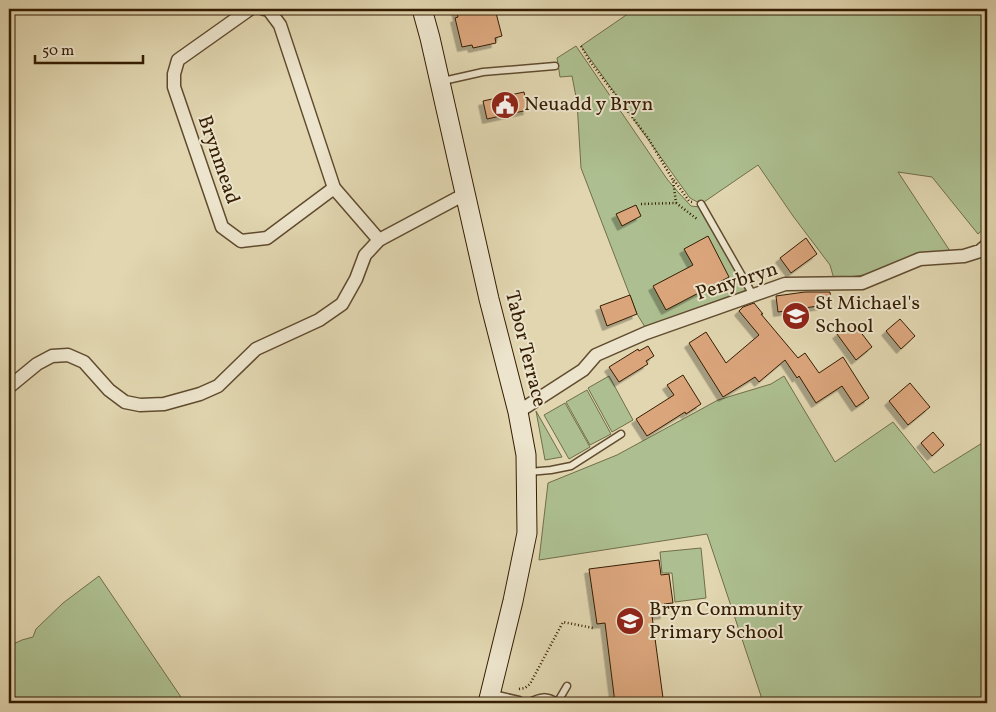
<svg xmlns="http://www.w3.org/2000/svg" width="996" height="712" font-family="Vollkorn,serif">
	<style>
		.green { fill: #adbf90; stroke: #716e49 }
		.building { fill: #dba57c; stroke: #351d02; filter: url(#shadow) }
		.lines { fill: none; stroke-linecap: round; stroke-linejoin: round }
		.lane-casing { stroke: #604b2e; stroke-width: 9 }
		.street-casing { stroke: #604b2e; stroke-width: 15 }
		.secondary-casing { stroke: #351d02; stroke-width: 21 }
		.path { stroke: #351d02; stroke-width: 2.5; stroke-dasharray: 1 2.5; stroke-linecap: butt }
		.lane { stroke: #ece4cc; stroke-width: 6 }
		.street { stroke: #ece4cc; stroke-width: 12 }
		.secondary { stroke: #ece4cc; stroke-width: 19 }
		.labels { text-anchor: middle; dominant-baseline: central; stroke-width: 4; stroke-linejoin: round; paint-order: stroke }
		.poi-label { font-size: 20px; fill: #351d02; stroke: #ece4cc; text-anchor: start }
		.street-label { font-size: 20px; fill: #351d02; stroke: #ece4cc }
	</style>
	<defs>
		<filter id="shadow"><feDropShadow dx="-4.5" dy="4.5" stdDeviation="0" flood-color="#0004"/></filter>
	</defs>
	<rect width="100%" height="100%" fill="#e1d6b0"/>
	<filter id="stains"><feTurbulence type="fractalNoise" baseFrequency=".004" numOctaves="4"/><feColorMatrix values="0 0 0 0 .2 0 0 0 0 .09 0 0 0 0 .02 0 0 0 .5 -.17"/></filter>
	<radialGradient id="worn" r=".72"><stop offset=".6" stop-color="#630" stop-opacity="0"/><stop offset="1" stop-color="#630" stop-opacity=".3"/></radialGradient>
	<g class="green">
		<polygon points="635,9 987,9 987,20 983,26 987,32 987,226 978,234 932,177 898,172 950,251 908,257 878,273 834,279 830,265 793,216 758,165 701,204 690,198 581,46"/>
		<polygon points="576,46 667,179 678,192 691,206 700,207 746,290 645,327 637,314 581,168 577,102 572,76 560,77 557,58"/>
		<polygon points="609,376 633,420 612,432 588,388"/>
		<polygon points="784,376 835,462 893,422 934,473 987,440 987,703 762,703 763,702 707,534 539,560 548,483 617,455 718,400 771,384"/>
		<polygon points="587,390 611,434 590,445 566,402"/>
		<polygon points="565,403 590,447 569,459 544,415"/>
		<polygon points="536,411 562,457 545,460"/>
		<polygon points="701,548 706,598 675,602 672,573 662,573 660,552"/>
		<polygon points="99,576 185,703 9,703 9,646 22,640 33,637 36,629 63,603"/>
	</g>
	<g class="building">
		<polygon points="456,9 495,9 502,36 495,38 496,43 473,48 472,45 462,47 455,18 458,17"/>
		<polygon points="524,92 528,110 487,119 483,101"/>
		<polygon points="636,205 641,216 622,226 616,214"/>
		<polygon points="708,236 729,277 666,310 653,286 693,265 684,249"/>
		<polygon points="806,238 817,254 791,273 780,258"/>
		<polygon points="805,292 830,292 831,304 778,312 776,296"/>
		<polygon points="630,295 637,314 607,326 600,306"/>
		<polygon points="754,303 763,314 761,314 798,358 805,353 819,373 843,357 869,398 856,407 842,386 816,403 799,376 797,378 785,360 759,382 755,377 723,397 689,343 706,332 726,363 759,335 739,311 743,307"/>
		<polygon points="900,319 915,336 901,349 886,331"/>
		<polygon points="853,322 872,347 856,360 837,334"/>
		<polygon points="648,346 654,356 646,361 648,364 619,382 609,367 638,349 639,351"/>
		<polygon points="683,375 701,404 686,414 685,412 647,436 636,419 674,395 667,385"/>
		<polygon points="910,383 930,407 908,425 889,401"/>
		<polygon points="933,432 944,445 932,456 921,443"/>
		<polygon points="659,560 661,575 669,574 673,603 664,604 665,614 652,616 663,698 615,703 605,623 597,624 589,569"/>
	</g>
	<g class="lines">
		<defs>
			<g id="lane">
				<polyline points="443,81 483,72 555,66"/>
				<polyline points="701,204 753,295"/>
				<polyline points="529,472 551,470 571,466 621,434"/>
				<polyline points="493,694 519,700 522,703"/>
				<path d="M528 703C540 696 547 695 558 703"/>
				<polyline points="557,703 567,686"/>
			</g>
			<g id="street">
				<polyline points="250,9 178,60 174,74 174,87 222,227 241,241 267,238 334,188"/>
				<polyline points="264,9 268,9 280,25 334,188 379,240"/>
				<polyline points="9,387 37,364 52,356 68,355 84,362 109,390 125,402 140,405 164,404 200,394 218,386 256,349 319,320 342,304 356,279 365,255 379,240 465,194"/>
				<polyline points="518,412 583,370 596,355 646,333 785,284 862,283 920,259 964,256 980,251 987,245"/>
			</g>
			<polyline id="secondary" points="422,9 430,38 489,299 518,412 526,455 527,533 513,601 488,703"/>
		</defs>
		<use href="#lane" class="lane-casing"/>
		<use href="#street" class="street-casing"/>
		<use href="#secondary" class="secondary-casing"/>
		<g class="path">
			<polyline points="581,46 589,60 648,138 673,180 676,203"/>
			<polyline points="674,180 689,201 692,202"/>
			<polyline points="641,204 676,203 697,219"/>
			<polyline points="519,689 525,688 530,684 563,622 593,628"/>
		</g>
		<use href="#lane" class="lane"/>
		<use href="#street" class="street"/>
		<use href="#secondary" class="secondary"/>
	</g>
	<defs>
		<symbol id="civic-disc" viewBox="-11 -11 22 22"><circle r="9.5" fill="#8f2418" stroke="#ece4cc"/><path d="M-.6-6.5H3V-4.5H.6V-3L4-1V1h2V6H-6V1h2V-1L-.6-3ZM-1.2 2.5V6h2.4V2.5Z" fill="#fff"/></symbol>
		<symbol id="school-disc" viewBox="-11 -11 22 22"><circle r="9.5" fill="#8f2418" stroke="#ece4cc"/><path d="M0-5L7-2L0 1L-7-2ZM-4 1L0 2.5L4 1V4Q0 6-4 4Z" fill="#fff"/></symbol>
	</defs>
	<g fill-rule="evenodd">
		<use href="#civic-disc" x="489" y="89" width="32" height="32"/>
		<use href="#school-disc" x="780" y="300" width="32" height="32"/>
		<use href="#school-disc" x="614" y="605" width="32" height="32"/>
	</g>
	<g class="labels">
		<g class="poi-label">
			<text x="524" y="105">Neuadd y Bryn</text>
			<text x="815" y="304">St Michael's<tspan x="815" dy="23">School</tspan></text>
			<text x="649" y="610">Bryn Community<tspan x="649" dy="23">Primary School</tspan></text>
		</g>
		<g class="street-label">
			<text transform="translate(218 160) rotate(71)">Brynmead</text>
			<text transform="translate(737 282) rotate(-18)">Penybryn</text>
			<text transform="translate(525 349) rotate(76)">Tabor Terrace</text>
		</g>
	</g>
	<rect width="996" height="712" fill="none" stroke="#e1d6b0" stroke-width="30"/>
	<rect x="10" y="10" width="976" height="692" fill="none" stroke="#351d02" stroke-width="2.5"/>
	<rect x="15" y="15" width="966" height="682" fill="none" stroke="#351d02"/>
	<path d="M35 55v8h108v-8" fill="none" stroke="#351d02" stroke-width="2.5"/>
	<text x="42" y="55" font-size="15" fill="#351d02" stroke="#ece4cc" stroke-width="4" paint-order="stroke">50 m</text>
	<rect width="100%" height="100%" filter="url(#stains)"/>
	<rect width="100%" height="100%" fill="url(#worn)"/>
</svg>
